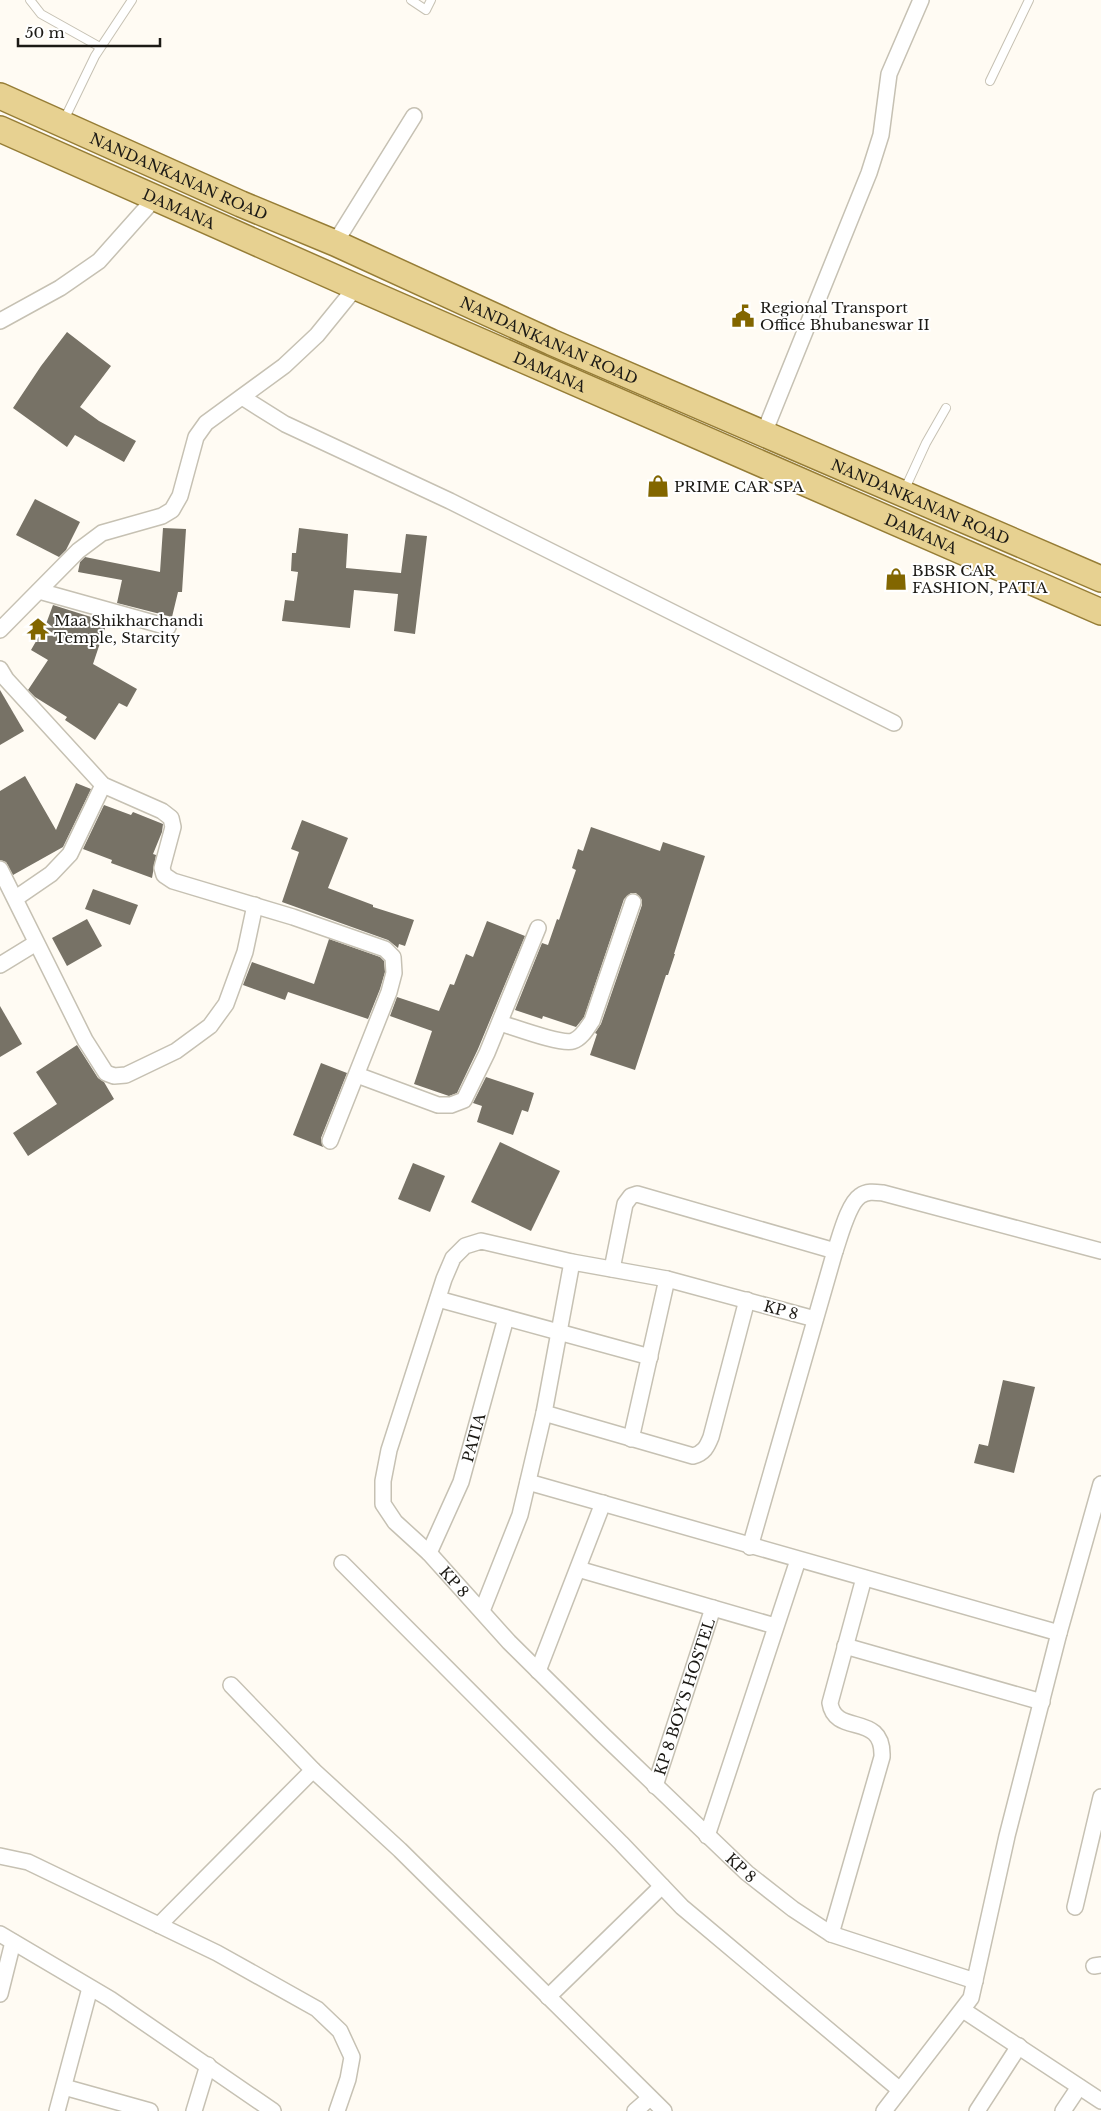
<svg xmlns="http://www.w3.org/2000/svg" width="1101" height="2111" font-family="'Libre Baskerville',serif">
	<style>
		.building { fill: #777266 }
		.lines { fill: none; stroke-linecap: round; stroke-linejoin: round }
		.service-casing { stroke: #c6c1b3; stroke-width: 10 }
		.minor-casing { stroke: #c6c1b3; stroke-width: 18 }
		.primary-casing { stroke: #967d36; stroke-width: 28 }
		.service { stroke: #fff; stroke-width: 8 }
		.minor { stroke: #fff; stroke-width: 15 }
		.primary { stroke: #e7d191; stroke-width: 25 }
		.labels { text-anchor: middle; dominant-baseline: central; stroke-width: 4; stroke-linejoin: round; paint-order: stroke }
		.street-label { font-size: 15px; fill: #1c1a15; stroke: #fff }
		.poi-label { font-size: 15px; fill: #1c1a15; stroke: #fff; text-anchor: start }
	</style>
	<rect width="100%" height="100%" fill="#fffbf3"/>
	<g class="building">
		<polygon points="67,332 111,366 80,407 99,421 136,441 124,462 75,435 67,447 13,408 41,366"/>
		<polygon points="35,499 80,522 66,550 59,557 16,535"/>
		<polygon points="163,528 186,529 182,592 178,592 172,617 117,603 122,580 78,572 80,562 85,557 160,572"/>
		<polygon points="299,528 348,534 346,568 401,573 406,534 427,536 415,634 394,631 398,594 354,590 350,628 282,621 285,600 294,601 298,572 291,571 292,553 296,553"/>
		<polygon points="53,605 107,622 93,664 137,689 127,707 119,703 95,740 65,720 67,717 35,697 28,690 48,660 31,650 46,624"/>
		<polygon points="0,690 24,731 0,745"/>
		<polygon points="25,776 56,830 76,783 91,789 63,847 13,875 6,862 0,860 0,791"/>
		<polygon points="104,805 131,815 133,812 163,824 162,832 153,854 156,855 152,878 111,863 112,860 83,849"/>
		<polygon points="302,820 348,838 328,888 373,905 373,907 414,920 405,946 399,944 398,948 388,940 282,902 299,852 291,849"/>
		<polygon points="591,827 660,851 663,842 705,856 674,954 675,954 668,975 666,975 635,1070 590,1055 597,1034 595,1033 601,1024 642,905 642,900 636,893 631,893 624,899 584,1017 576,1027 543,1016 542,1019 515,1010 542,943 548,945 557,919 559,920 576,870 572,868 578,849 583,851"/>
		<polygon points="93,889 138,905 130,925 85,909"/>
		<polygon points="87,919 102,946 67,966 52,938"/>
		<polygon points="487,921 525,936 478,1049 457,1093 449,1096 414,1084 432,1031 390,1016 397,997 439,1011 450,984 454,985 466,954 473,957"/>
		<polygon points="329,939 380,957 384,961 385,972 380,989 368,1019 288,992 285,1000 243,985 252,962 314,984"/>
		<polygon points="0,1006 22,1044 0,1057"/>
		<polygon points="77,1045 98,1078 104,1082 114,1099 28,1156 13,1133 57,1104 36,1072"/>
		<polygon points="321,1063 347,1073 321,1138 323,1147 293,1135"/>
		<polygon points="486,1077 534,1093 528,1112 522,1110 513,1135 477,1122 482,1106 473,1103"/>
		<polygon points="500,1142 560,1171 531,1231 471,1202"/>
		<polygon points="413,1163 445,1176 430,1212 398,1199"/>
		<polygon points="1003,1380 1035,1387 1014,1473 974,1463 979,1444 988,1446"/>
	</g>
	<g class="lines">
		<defs>
			<g id="service">
				<polyline points="30,0 41,14 100,47"/>
				<polyline points="411,0 426,10 431,0"/>
				<polyline points="990,81 1029,0"/>
				<polyline points="63,122 95,56 132,0"/>
				<polyline points="904,491 926,443 946,408"/>
			</g>
			<g id="minor">
				<polyline points="335,243 414,116"/>
				<polyline points="0,321 60,288 99,261 156,197"/>
				<polyline points="242,397 285,424 450,501 894,723"/>
				<polyline points="764,433 869,173 881,135 889,74 921,0"/>
				<polyline points="39,591 168,627"/>
				<polyline points="0,630 78,551 102,533 162,516 172,510 180,496 196,437 206,423 284,366 317,335 356,287"/>
				<polyline points="0,669 6,679 103,785 162,811 171,818 173,827 162,868 164,875 173,881 293,917 385,949 393,957 394,973 389,992 330,1141"/>
				<polyline points="0,869 85,1040 106,1073 114,1076 126,1075 176,1051 210,1026 226,1004 245,952 255,905"/>
				<polyline points="16,898 51,874 70,854 103,785"/>
				<polyline points="0,965 36,943"/>
				<path d="M500 1023C514 1027 561 1045 573 1041 582 1038 587 1028 592 1021L633 902"/>
				<polyline points="357,1075 438,1105 451,1105 464,1100 487,1053 538,928"/>
				<polyline points="612,1269 625,1204 631,1196 637,1194 835,1251"/>
				<polyline points="438,1299 650,1357"/>
				<path id="s1" d="M815 1319 667 1279 572 1262 481 1241 465 1246 453 1258 444 1279 389 1450 383 1481V1504L395 1522 429 1553 509 1642 602 1734 747 1873 793 1909 831 1934 975 1981"/>
				<path d="M544 1413 693 1456C704 1453 707 1447 711 1437L747 1300"/>
				<polyline points="631,1439 667,1279"/>
				<polyline points="528,1482 1059,1633"/>
				<path d="M750 1547 835 1251C840 1237 848 1204 860 1196 867 1191 874 1192 883 1193L1101 1251"/>
				<path id="s2" d="M429 1553 461 1482 506 1318"/>
				<polyline points="342,1563 621,1843 682,1907 900,2090"/>
				<polyline points="578,1569 775,1626"/>
				<polyline points="482,1611 520,1515 544,1413 572,1262"/>
				<polyline points="845,1646 1042,1702"/>
				<polyline points="538,1671 603,1503"/>
				<polyline points="231,1685 313,1770 400,1850 664,2111"/>
				<path id="s3" d="M655 1786 713 1608"/>
				<polyline points="707,1836 798,1560"/>
				<polyline points="0,1856 28,1862 217,1953 317,2009 340,2031 352,2057 348,2079 337,2111"/>
				<polyline points="1075,1907 1101,1797"/>
				<polyline points="159,1925 313,1770"/>
				<polyline points="0,1934 110,1999 273,2111"/>
				<path d="M831 1934 882 1757C884 1711 835 1737 830 1703L864 1578"/>
				<polyline points="1094,1966 1101,1965"/>
				<polyline points="0,1994 13,1942"/>
				<polyline points="548,1997 662,1886"/>
				<polyline points="963,2010 1101,2101"/>
				<polyline points="64,2087 150,2111"/>
				<polyline points="57,2111 90,1988"/>
				<polyline points="194,2111 208,2065"/>
				<polyline points="635,2111 650,2098"/>
				<polyline points="884,2111 971,1998 1007,1836 1059,1633 1101,1484"/>
				<polyline points="977,2111 1019,2046"/>
				<polyline points="1063,2111 1079,2087"/>
			</g>
			<g id="primary">
				<path id="s4" d="M0 96 241 204 335 243 551 342 1101 579"/>
				<path id="s5" d="M0 129 356 287 1101 612"/>
			</g>
		</defs>
		<use href="#service" class="service-casing"/>
		<use href="#minor" class="minor-casing"/>
		<use href="#primary" class="primary-casing"/>
		<use href="#service" class="service"/>
		<use href="#minor" class="minor"/>
		<use href="#primary" class="primary"/>
	</g>
	<defs>
		<symbol id="civic-bare" viewBox="-9 -9 18 18"><path d="M-.6-6.5H3V-4.5H.6V-3L4-1V1h2V6H-6V1h2V-1L-.6-3ZM-1.2 2.5V6h2.4V2.5Z" fill="#826600" stroke="#fff" stroke-width="2.5" paint-order="stroke"/></symbol>
		<symbol id="shop-bare" viewBox="-9 -9 18 18"><path d="M-5-2.5h2.3a2.7 3.5 0 0 1 5.4 0H5L5.5 6h-11ZM-1.5-2.5h3a1.5 2.3 0 0 0-3 0Z" fill="#826600" stroke="#fff" stroke-width="2.5" paint-order="stroke"/></symbol>
		<symbol id="temple-bare" viewBox="-9 -9 18 18"><path d="M0-6L5-2H3V0L6.5 2.5H4V6H1.5V3h-3V6H-4V2.5H-6.5L-3 0V-2H-5Z" fill="#826600" stroke="#fff" stroke-width="2.5" paint-order="stroke"/></symbol>
	</defs>
	<g fill-rule="evenodd">
		<use href="#civic-bare" x="727" y="300" width="32" height="32"/>
		<use href="#shop-bare" x="642" y="470" width="32" height="32"/>
		<use href="#shop-bare" x="880" y="563" width="32" height="32"/>
		<use href="#temple-bare" x="22" y="613" width="32" height="32"/>
	</g>
	<g class="labels">
		<g class="street-label">
			<text stroke="none"><textPath href="#s4" startOffset="196">NANDANKANAN ROAD</textPath></text>
			<text stroke="none"><textPath href="#s5" startOffset="196">DAMANA</textPath></text>
			<text stroke="none"><textPath href="#s4" startOffset="601">NANDANKANAN ROAD</textPath></text>
			<text stroke="none"><textPath href="#s5" startOffset="601">DAMANA</textPath></text>
			<text stroke="none"><textPath href="#s4" startOffset="1006">NANDANKANAN ROAD</textPath></text>
			<text stroke="none"><textPath href="#s5" startOffset="1006">DAMANA</textPath></text>
			<text transform="translate(781 1310) rotate(15)">KP 8</text>
			<text stroke="none"><textPath href="#s2" startOffset="124">PATIA</textPath></text>
			<text stroke="none"><textPath href="#s1" startOffset="740">KP 8</textPath></text>
			<text stroke="none"><textPath href="#s3" startOffset="94">KP 8 BOY'S HOSTEL</textPath></text>
			<text stroke="none"><textPath href="#s1" startOffset="1145">KP 8</textPath></text>
		</g>
		<g class="poi-label">
			<text x="760" y="307">Regional Transport<tspan x="760" dy="17">Office Bhubaneswar II</tspan></text>
			<text x="674" y="486">PRIME CAR SPA</text>
			<text x="912" y="570">BBSR CAR<tspan x="912" dy="17">FASHION, PATIA</tspan></text>
			<text x="54" y="620">Maa Shikharchandi<tspan x="54" dy="17">Temple, Starcity</tspan></text>
		</g>
	</g>
	<path d="M18 38v8h142v-8" fill="none" stroke="#1c1a15" stroke-width="2.5"/>
	<text x="25" y="38" font-size="15" fill="#1c1a15" stroke="#ffffff" stroke-width="4" paint-order="stroke">50 m</text>
</svg>
